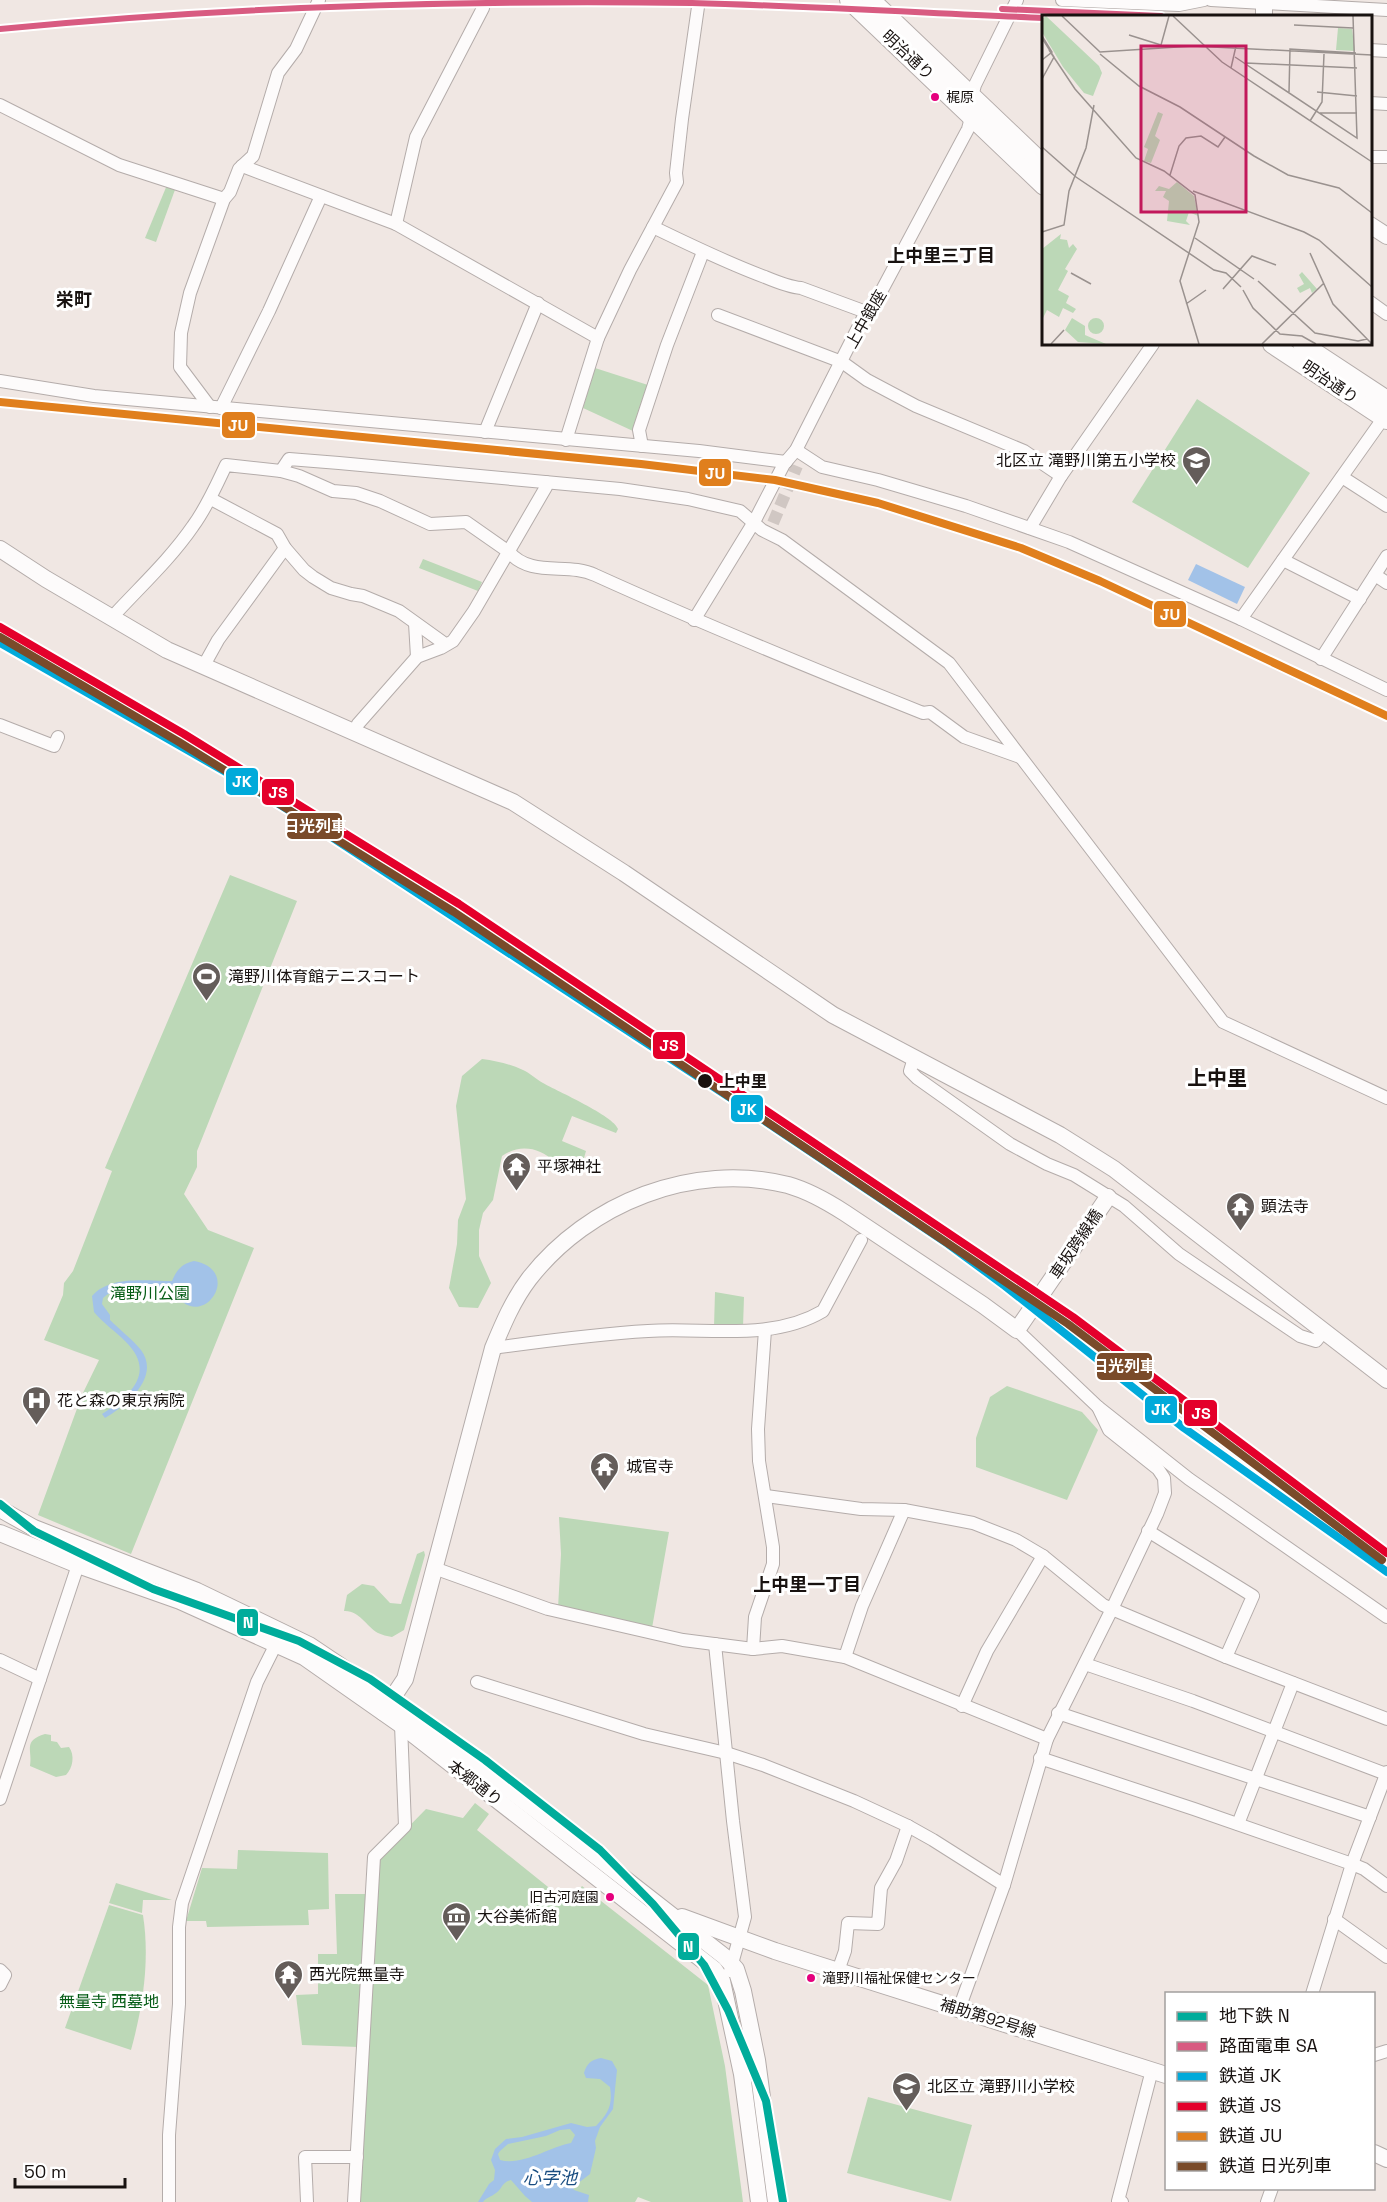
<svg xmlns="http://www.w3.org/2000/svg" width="1387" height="2202" font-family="'Space Grotesk','Noto Sans JP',sans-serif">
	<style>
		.green { fill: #bcd8b7 }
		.water { fill: #a2c2e8; fill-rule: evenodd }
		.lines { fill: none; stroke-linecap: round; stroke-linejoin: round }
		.street-tunnel { stroke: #d0c7c3; stroke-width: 12; stroke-dasharray: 12 6; stroke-linecap: butt }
		.street-casing { stroke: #b4acaa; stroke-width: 14 }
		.secondary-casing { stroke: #b4acaa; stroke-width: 18 }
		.primary-casing { stroke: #b4acaa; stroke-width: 20 }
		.street { stroke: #fdfbfb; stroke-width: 12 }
		.secondary { stroke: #fdfbfb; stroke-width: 16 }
		.primary { stroke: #fdfbfb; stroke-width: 18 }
		.rail-1-casing { stroke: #fff; stroke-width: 12 }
		.rail-2-casing { stroke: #fff; stroke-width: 12 }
		.rail-3-casing { stroke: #fff; stroke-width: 12 }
		.rail-4-casing { stroke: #fff; stroke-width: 12 }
		.rail-1 { stroke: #01aada; stroke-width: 8 }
		.rail-2 { stroke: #e4002b; stroke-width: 8 }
		.rail-3 { stroke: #e07f1d; stroke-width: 8 }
		.rail-4 { stroke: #7a4b2a; stroke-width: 8 }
		.tram-1-casing { stroke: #fff; stroke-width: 10 }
		.tram-1 { stroke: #d85b81; stroke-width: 6 }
		.metro-1-casing { stroke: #fff; stroke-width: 12 }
		.metro-1 { stroke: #00ac9b; stroke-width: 8 }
		.bus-dot { fill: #e5007d; stroke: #fff; stroke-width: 2 }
		.stop-dot { fill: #181210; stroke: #fff; stroke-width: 2 }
		.labels { text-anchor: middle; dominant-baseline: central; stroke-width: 6; stroke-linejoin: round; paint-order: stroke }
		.bus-label { font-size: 14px; fill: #181210; stroke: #fff; text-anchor: start }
		.street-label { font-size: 16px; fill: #181210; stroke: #fff }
		.poi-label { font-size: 16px; fill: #181210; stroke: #fff; text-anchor: start }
		.stop-label { font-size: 16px; font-weight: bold; fill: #181210; stroke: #fff; text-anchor: start }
		.park-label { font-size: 16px; fill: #055c16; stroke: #fff }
		.neighbourhood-label { font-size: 18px; font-weight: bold; fill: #181210; stroke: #fff }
		.water-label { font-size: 18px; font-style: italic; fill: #194d81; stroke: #fff }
		.quarter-label { font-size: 20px; font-weight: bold; fill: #181210; stroke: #fff }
		.inset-road { fill: none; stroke: #9a928f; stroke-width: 1.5 }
		.view { fill: #c2185b; fill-opacity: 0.15; stroke: #c2185b; stroke-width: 3 }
		.inset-edge { fill: none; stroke: #181210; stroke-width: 3 }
		.line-badge { stroke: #fff; stroke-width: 2 }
		.badge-label { font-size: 16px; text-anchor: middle; font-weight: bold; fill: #fff }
	</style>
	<rect width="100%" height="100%" fill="#f0e7e3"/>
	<g class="green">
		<polygon points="167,185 176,187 156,242 145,238"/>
		<polygon points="595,368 648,385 633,431 583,408"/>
		<polygon points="1197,399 1310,473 1248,568 1132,502"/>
		<polygon points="423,559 482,582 478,591 419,568"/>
		<polygon points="230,875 297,901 197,1151 197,1167 184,1194 208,1230 254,1248 131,1554 38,1515 82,1395 99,1360 44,1340 63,1295 64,1283 73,1271 112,1171 105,1168"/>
		<path d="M482 1059C497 1061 510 1064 523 1070 530 1073 536 1079 543 1083 557 1091 614 1116 618 1129L616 1133 572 1116 562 1141 586 1151 584 1158 572 1156 568 1160 564 1175 552 1172 554 1162C540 1147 519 1144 502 1156L493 1200 483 1213 479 1230V1256L491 1283 478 1308 459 1307 449 1288 457 1244 458 1220 466 1199 456 1106 462 1076Z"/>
		<polygon points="715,1292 744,1297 743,1327 714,1327"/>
		<polygon points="1007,1386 1082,1412 1098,1430 1067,1500 976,1467 976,1438 990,1397"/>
		<polygon points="559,1517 669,1532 652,1628 558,1608 561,1554"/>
		<path d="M424 1551 425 1555 404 1630 392 1637C387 1636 382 1635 378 1633 366 1626 359 1610 344 1611L347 1595 362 1584 374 1586 390 1603 401 1604 417 1554Z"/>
		<path d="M45 1734 51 1735V1741L57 1742 61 1748 69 1747C75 1755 73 1768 66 1775L56 1777 30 1766C33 1750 22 1741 45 1734Z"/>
		<polygon points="475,1803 489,1814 477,1830 568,1903 582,1886 708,1985 725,2066 743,2202 651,2202 638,2197 635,2202 357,2202 377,1859 426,1809 463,1818"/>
		<polygon points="238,1850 328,1853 329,1909 308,1910 309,1925 207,1927 206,1921 186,1921 202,1868 237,1869"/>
		<polygon points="116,1883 172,1900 143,1900 142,1913 109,1903"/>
		<polygon points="335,1894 368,1894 359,2047 302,2045 296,1995 318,1994 318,1954 337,1954"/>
		<path d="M109 1905 143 1915C150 1961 143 2006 131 2050L65 2028Z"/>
		<polygon points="868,2097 972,2125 951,2201 847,2173"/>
	</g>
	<g class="water">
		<polygon points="1196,564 1245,587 1237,604 1188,580"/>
		<path d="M194 1261C247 1271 198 1339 172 1288 150 1287 120 1282 103 1298L102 1304 110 1315V1320C120 1330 132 1339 141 1350 161 1377 126 1406 105 1418L102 1414C131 1395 157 1372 125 1341 115 1331 103 1323 94 1312L92 1296C110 1275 147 1281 172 1281 177 1269 182 1264 194 1261Z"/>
		<path d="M601 2058 612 2061 617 2070 613 2109 600 2127 595 2141 596 2148 590 2174 573 2187 574 2190 589 2195 588 2202H532L525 2196 511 2180C502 2182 502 2189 496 2193 491 2197 487 2197 483 2202H478L489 2184 494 2180 495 2170 491 2160 495 2149 506 2139 522 2137 571 2123 587 2127 596 2126C608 2114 613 2105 610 2087L600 2079 586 2078 584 2073C587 2063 591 2060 601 2058ZM570 2129 575 2135 571 2143C549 2147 523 2166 500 2160L498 2154 500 2151 508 2144 546 2136 560 2130Z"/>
	</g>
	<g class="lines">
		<polyline class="street-tunnel" points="773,523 797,466"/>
		<defs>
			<g id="street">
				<polyline points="1062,0 1179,5 1204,0"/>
				<polyline points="1211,0 1387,10"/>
				<polyline points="1370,50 1387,51"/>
				<polyline points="1370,103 1387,104"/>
				<polyline points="0,105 119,165 224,199"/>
				<polyline points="1370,157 1387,157"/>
				<polyline points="242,166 396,224 598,338"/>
				<polyline points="396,224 416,137 483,8 483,0"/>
				<path d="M653 227C690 245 727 263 765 277 777 282 789 287 801 288L866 312"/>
				<polyline points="1370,302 1387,314"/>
				<polyline points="718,315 842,362 867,380 916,406 1024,451 1061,476"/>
				<polyline points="0,381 94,396 699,451 786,462"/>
				<polyline points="210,407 180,367 181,333 190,293 224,199 230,192 239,169 253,156 278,73 296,49 319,0"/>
				<polyline points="221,408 269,311 321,196"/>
				<polyline points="485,432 538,303"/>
				<polyline points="566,440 598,338 630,270 677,182 676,173 682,119 699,0"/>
				<polyline points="642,446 639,430 667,345 703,252"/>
				<polyline points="796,450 822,467 878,480 966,506 1069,542 1241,619 1387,690"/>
				<polyline points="281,471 289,459 339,463 620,489 688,499 740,511 762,530 782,540 949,663 1223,1022 1387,1098"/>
				<polyline points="1342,477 1387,506"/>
				<polyline points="211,499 277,534 285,548 304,570 313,577 331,588 351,594 363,596 399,611 445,644"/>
				<polyline points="1030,528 1061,476 1153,344"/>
				<polyline points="1283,560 1360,599"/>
				<polyline points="1375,575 1387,583"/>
				<path d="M113 619 116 613C142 585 171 558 193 526 207 507 216 486 226 465L281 471 299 476 333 491 356 493 380 501 430 524 466 522 509 552C531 578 568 562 595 575 703 624 813 669 923 713L930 712 964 737 1020 757"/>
				<polyline points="1241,619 1387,413"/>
				<path d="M694 620 754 522 784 464 796 450 866 312 882 290 968 129C973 114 970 100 975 85L1017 0"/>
				<polyline points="415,623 417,657"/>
				<polyline points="1321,659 1387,556"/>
				<polyline points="203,667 218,640 285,548"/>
				<polyline points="0,725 54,746 58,737"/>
				<polyline points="354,732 358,724 417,657 441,648 453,641 474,611 546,487 546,482"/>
				<polyline points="914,1058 910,1071 917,1078 1010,1144 1047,1164 1074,1175 1124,1206 1179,1254 1300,1336 1316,1341 1323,1332"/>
				<polyline points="1017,1330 1098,1407 1189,1479 1387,1617"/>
				<path d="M493 1348C544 1341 596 1334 648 1331 705 1327 771 1342 823 1311L861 1240"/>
				<polyline points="766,1496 861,1509 904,1510 973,1523 1016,1540 1043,1556 1103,1605 1112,1609 1226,1657 1387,1719"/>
				<polyline points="1148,1531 1253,1596 1226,1657"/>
				<polyline points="434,1568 548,1609 683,1640 753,1649 782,1646 845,1657 1047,1739"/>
				<polyline points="715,1644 733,1821 745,1917 730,1971"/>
				<polyline points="753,1649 755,1617 773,1564 773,1547 759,1461 758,1429 765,1330"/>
				<polyline points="845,1657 862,1606 904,1510"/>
				<polyline points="0,1660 40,1679"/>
				<polyline points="1085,1664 1193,1701 1386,1774"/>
				<polyline points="477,1682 644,1734 726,1753 763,1765 854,1801 908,1826 933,1840 1004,1885"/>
				<polyline points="962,1706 987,1651 1043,1556"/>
				<polyline points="1058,1713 1370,1817"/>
				<polyline points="1040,1758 1194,1809 1352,1864 1364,1869 1387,1886"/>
				<polyline points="0,1799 78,1565"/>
				<polyline points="1238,1824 1293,1683"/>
				<polyline points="1334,1919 1387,1957"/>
				<polyline points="0,1970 5,1975 0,1985"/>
				<polyline points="838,1971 845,1951 848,1923 878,1924 881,1888 896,1861 908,1826"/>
				<polyline points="1312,1994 1352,1864 1387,1772"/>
				<polyline points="959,2009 1004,1885 1047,1739 1112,1609 1157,1514 1165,1493 1164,1478 1158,1469 1109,1430 1098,1407"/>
				<polyline points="1374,2055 1387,2051"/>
				<polyline points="169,2202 169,2135 179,2004 179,1927 182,1903 257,1682 276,1644"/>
				<polyline points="307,2202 305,2157 357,2157"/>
				<polyline points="354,2202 374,1857 405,1826 401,1725"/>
				<polyline points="1122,2202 1118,2201 1152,2070"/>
				<polyline points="1267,2202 1272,2188"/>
			</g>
			<g id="secondary">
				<polyline points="1264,16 1264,3"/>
				<polyline points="1370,225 1387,236"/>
				<polyline points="0,549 46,579 167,650 513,802 624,873 833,1015 1060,1135 1114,1169 1387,1380"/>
				<polyline points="0,1509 34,1528 197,1591 309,1645 391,1700 575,1840 725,1957 736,1969 743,1991 757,2060 776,2202"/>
				<polyline points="0,1533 78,1565 180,1601 304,1657 401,1725 714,1969 722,1981 742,2074 759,2202"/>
				<path d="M383 1712 405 1679 493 1348C503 1324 513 1300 529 1279 588 1203 693 1161 788 1185 809 1191 828 1202 845 1213L983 1305 1017 1330 1108 1197"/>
				<polyline points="682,1917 775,1951 1166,2075"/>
				<polyline points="1374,2153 1387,2159"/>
			</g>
			<g id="primary">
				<polyline points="849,0 1044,186"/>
				<polyline points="871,0 1044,165"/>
				<polyline points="1272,344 1387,420"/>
				<polyline points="1302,344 1387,400"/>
			</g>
		</defs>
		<use href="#street" class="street-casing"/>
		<use href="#secondary" class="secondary-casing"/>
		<use href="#primary" class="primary-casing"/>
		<use href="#street" class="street"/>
		<use href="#secondary" class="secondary"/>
		<use href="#primary" class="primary"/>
		<defs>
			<polyline id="rail-1" points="0,643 238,779 313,825 741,1105 948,1244 1005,1286 1184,1428 1387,1572"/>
			<polyline id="rail-2" points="0,627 184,734 459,904 1073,1317 1387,1553"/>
			<polyline id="rail-3" points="0,402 641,464 775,480 878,503 1021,548 1100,581 1387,716"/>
			<polyline id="rail-4" points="0,637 179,742 454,912 1068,1324 1382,1560"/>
		</defs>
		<use href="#rail-1" class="rail-1-casing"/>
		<use href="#rail-2" class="rail-2-casing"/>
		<use href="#rail-3" class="rail-3-casing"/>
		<use href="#rail-4" class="rail-4-casing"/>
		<use href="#rail-1" class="rail-1"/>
		<use href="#rail-2" class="rail-2"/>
		<use href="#rail-3" class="rail-3"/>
		<use href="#rail-4" class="rail-4"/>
		<defs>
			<g id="tram-1">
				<polyline points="1002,9 1161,16"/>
				<path d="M0 29C230 6 461 0 692 3 809 6 926 13 1044 18"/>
			</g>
		</defs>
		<use href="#tram-1" class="tram-1-casing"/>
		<use href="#tram-1" class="tram-1"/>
		<defs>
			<polyline id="metro-1" points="0,1504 34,1531 153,1589 299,1641 370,1679 485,1760 600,1850 653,1904 704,1965 728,2010 766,2101 783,2202"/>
		</defs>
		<use href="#metro-1" class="metro-1-casing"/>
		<use href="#metro-1" class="metro-1"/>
	</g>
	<defs>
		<symbol id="school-pin" viewBox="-11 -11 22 30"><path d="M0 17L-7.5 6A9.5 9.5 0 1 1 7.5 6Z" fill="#645d5a" stroke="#fff"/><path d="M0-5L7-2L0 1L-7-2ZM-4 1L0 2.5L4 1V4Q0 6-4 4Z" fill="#fff"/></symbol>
		<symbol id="stadium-pin" viewBox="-11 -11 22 30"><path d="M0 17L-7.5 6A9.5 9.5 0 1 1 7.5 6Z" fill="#645d5a" stroke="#fff"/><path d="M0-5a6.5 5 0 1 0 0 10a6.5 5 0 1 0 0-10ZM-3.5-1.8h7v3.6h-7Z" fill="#fff"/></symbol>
		<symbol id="temple-pin" viewBox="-11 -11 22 30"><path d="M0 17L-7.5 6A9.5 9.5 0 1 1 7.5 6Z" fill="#645d5a" stroke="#fff"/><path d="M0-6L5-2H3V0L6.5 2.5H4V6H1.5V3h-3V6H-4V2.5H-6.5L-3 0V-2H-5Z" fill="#fff"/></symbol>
		<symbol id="hospital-pin" viewBox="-11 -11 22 30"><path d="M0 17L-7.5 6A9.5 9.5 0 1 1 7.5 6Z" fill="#645d5a" stroke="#fff"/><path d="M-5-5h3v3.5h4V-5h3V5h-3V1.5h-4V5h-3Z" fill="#fff"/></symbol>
		<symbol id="museum-pin" viewBox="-11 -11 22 30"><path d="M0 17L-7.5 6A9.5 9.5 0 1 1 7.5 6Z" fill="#645d5a" stroke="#fff"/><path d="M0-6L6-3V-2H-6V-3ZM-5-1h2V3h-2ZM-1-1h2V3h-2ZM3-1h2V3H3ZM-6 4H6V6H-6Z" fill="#fff"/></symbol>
	</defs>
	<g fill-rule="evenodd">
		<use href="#school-pin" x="1180" y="444" width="33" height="45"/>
		<use href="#stadium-pin" x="190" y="960" width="33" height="45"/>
		<use href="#temple-pin" x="500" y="1150" width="33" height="45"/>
		<use href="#temple-pin" x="1224" y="1190" width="33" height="45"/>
		<use href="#hospital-pin" x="20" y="1384" width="33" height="45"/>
		<use href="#temple-pin" x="588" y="1450" width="33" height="45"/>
		<use href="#museum-pin" x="440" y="1900" width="33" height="45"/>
		<use href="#temple-pin" x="272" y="1958" width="33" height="45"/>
		<use href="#school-pin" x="890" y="2070" width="33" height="45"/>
	</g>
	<g class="bus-dot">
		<circle cx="935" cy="97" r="5"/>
		<circle cx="610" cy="1897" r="5"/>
		<circle cx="811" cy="1978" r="5"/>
	</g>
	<circle class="stop-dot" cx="705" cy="1081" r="8"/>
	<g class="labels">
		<g class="bus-label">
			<text x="946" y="97">梶原</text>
			<text x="599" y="1897" text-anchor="end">旧古河庭園</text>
			<text x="822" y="1978">滝野川福祉保健センター</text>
		</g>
		<g class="street-label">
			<text transform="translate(908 55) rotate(43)">明治通り</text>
			<text transform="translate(866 319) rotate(-60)">上中銀座</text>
			<text transform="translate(1330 382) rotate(34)">明治通り</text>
			<text transform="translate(1076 1244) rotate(-56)">車坂跨線橋</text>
			<text transform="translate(475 1783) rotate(38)">本郷通り</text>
			<text transform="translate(988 2018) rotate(17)">補助第92号線</text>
		</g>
		<g class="poi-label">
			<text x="1176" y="460" text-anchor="end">北区立 滝野川第五小学校</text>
			<text x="228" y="976">滝野川体育館テニスコート</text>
			<text x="537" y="1166">平塚神社</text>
			<text x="1261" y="1206">顕法寺</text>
			<text x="57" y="1400">花と森の東京病院</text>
			<text x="626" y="1466">城官寺</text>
			<text x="477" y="1916">大谷美術館</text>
			<text x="309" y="1974">西光院無量寺</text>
			<text x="927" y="2086">北区立 滝野川小学校</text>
		</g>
		<g class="stop-label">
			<text x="719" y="1081">上中里</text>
		</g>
		<g class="park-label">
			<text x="150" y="1293">滝野川公園</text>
			<text x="109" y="2001">無量寺 西墓地</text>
		</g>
		<g class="neighbourhood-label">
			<text x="941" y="255">上中里三丁目</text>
			<text x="74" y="299">栄町</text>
			<text x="807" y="1584">上中里一丁目</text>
		</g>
		<g class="water-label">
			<text x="550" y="2177">心字池</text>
		</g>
		<g class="quarter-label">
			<text x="1217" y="1078">上中里</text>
		</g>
	</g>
	<g transform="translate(1042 15)">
		<rect width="330" height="330" fill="#f0e7e3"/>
		<path d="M4 1 57 51 60 58 51 81 42 78 21 52 0 17V4ZM296 13 310 14 313 36 294 35ZM116 97 121 99 113 121 118 125 109 148 102 146 106 134 102 132ZM135 167 152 181 156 201 147 197 144 206 148 210 125 206 127 186 121 182 124 176H113L117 171 127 174ZM19 219 18 224 25 225 27 233 31 229 35 234 23 254 26 256 16 275 27 281 24 288 34 294 31 298 21 293 17 302 5 295 1 303 0 234ZM260 257 275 274 270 278 268 273 258 278 255 273 262 269 257 260ZM46 311a8 8 0 1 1 16 0a8 8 0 1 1-16 0ZM30 303 43 311V320L64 329 36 327 23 315Z" fill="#bcd8b7"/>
		<path class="inset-road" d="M20 1 58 37 151 31 330 40M131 1 180 47 330 147M252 10 311 13M87 20 119 30 127 1M0 21 10 37 0 45M0 23 12 42 0 64M7 35 33 74 94 143 122 156 153 180 157 207 138 266 157 329M58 39 97 71 138 92 212 141 246 160 297 173 330 198M193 42 315 123 311 1M204 48 315 53M189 53 194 31M247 77 248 34 314 38M275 77 315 81M278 98H315M268 106 280 87 282 39M0 132 34 162 172 255 184 258 199 272M128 160 137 131 144 123 159 121 176 132 183 122M151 176 262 217 277 225 330 272M0 217 22 210 27 176 44 133 52 90M153 223 212 264M268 238 291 289 330 329M29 258 49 269M216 266 273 318 316 326 325 324M181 274 210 241 234 250M201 275 211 293 238 319 260 321 274 329M144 289 164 275M9 329 22 315M220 329 282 268"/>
		<path class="view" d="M99 31H204V197H99Z"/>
		<rect width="330" height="330" class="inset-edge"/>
	</g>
	<g class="line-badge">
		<rect x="221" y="411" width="35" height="28" rx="6" fill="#e07f1d"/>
		<rect x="698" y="458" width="34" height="29" rx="6" fill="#e07f1d"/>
		<rect x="1153" y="600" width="34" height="28" rx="6" fill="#e07f1d"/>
		<rect x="225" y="767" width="34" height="29" rx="6" fill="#01aada"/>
		<rect x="261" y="778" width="34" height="28" rx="6" fill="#e4002b"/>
		<rect x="286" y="812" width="57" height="28" rx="6" fill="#7a4b2a"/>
		<rect x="652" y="1031" width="34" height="29" rx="6" fill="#e4002b"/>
		<rect x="730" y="1094" width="34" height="29" rx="6" fill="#01aada"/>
		<rect x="1096" y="1352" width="57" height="29" rx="6" fill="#7a4b2a"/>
		<rect x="1144" y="1395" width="34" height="29" rx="6" fill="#01aada"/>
		<rect x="1183" y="1399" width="35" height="28" rx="6" fill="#e4002b"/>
		<rect x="236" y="1608" width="23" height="29" rx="6" fill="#00ac9b"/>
		<rect x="677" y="1932" width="23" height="29" rx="6" fill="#00ac9b"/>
	</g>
	<g class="badge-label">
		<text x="238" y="431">JU</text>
		<text x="715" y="479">JU</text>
		<text x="1170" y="620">JU</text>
		<text x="242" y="787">JK</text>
		<text x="278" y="798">JS</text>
		<text x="315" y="832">日光列車</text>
		<text x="669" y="1051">JS</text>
		<text x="747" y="1115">JK</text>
		<text x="1124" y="1372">日光列車</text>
		<text x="1161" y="1415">JK</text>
		<text x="1201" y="1419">JS</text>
		<text x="248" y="1628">N</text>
		<text x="688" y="1952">N</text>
	</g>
	<rect x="1165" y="1992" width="210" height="198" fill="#ffffff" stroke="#a3a09f" stroke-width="1.5"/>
	<rect x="1177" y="2012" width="30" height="9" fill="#00ac9b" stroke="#a3a09f" stroke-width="1.5"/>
	<text x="1219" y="2022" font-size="18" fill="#181210">地下鉄 N</text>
	<rect x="1177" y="2042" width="30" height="9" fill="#d85b81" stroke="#a3a09f" stroke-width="1.5"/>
	<text x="1219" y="2052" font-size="18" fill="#181210">路面電車 SA</text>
	<rect x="1177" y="2072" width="30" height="9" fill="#01aada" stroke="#a3a09f" stroke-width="1.5"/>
	<text x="1219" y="2082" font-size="18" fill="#181210">鉄道 JK</text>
	<rect x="1177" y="2102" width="30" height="9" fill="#e4002b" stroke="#a3a09f" stroke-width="1.5"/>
	<text x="1219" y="2112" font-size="18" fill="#181210">鉄道 JS</text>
	<rect x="1177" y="2132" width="30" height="9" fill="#e07f1d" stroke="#a3a09f" stroke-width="1.5"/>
	<text x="1219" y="2142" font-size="18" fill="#181210">鉄道 JU</text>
	<rect x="1177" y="2162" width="30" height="9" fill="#7a4b2a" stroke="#a3a09f" stroke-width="1.5"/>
	<text x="1219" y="2172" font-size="18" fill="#181210">鉄道 日光列車</text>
	<path d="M15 2178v9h110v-9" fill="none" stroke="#181210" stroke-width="3"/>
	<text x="24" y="2178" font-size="18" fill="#181210" stroke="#ffffff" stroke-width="4.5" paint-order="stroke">50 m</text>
</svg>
